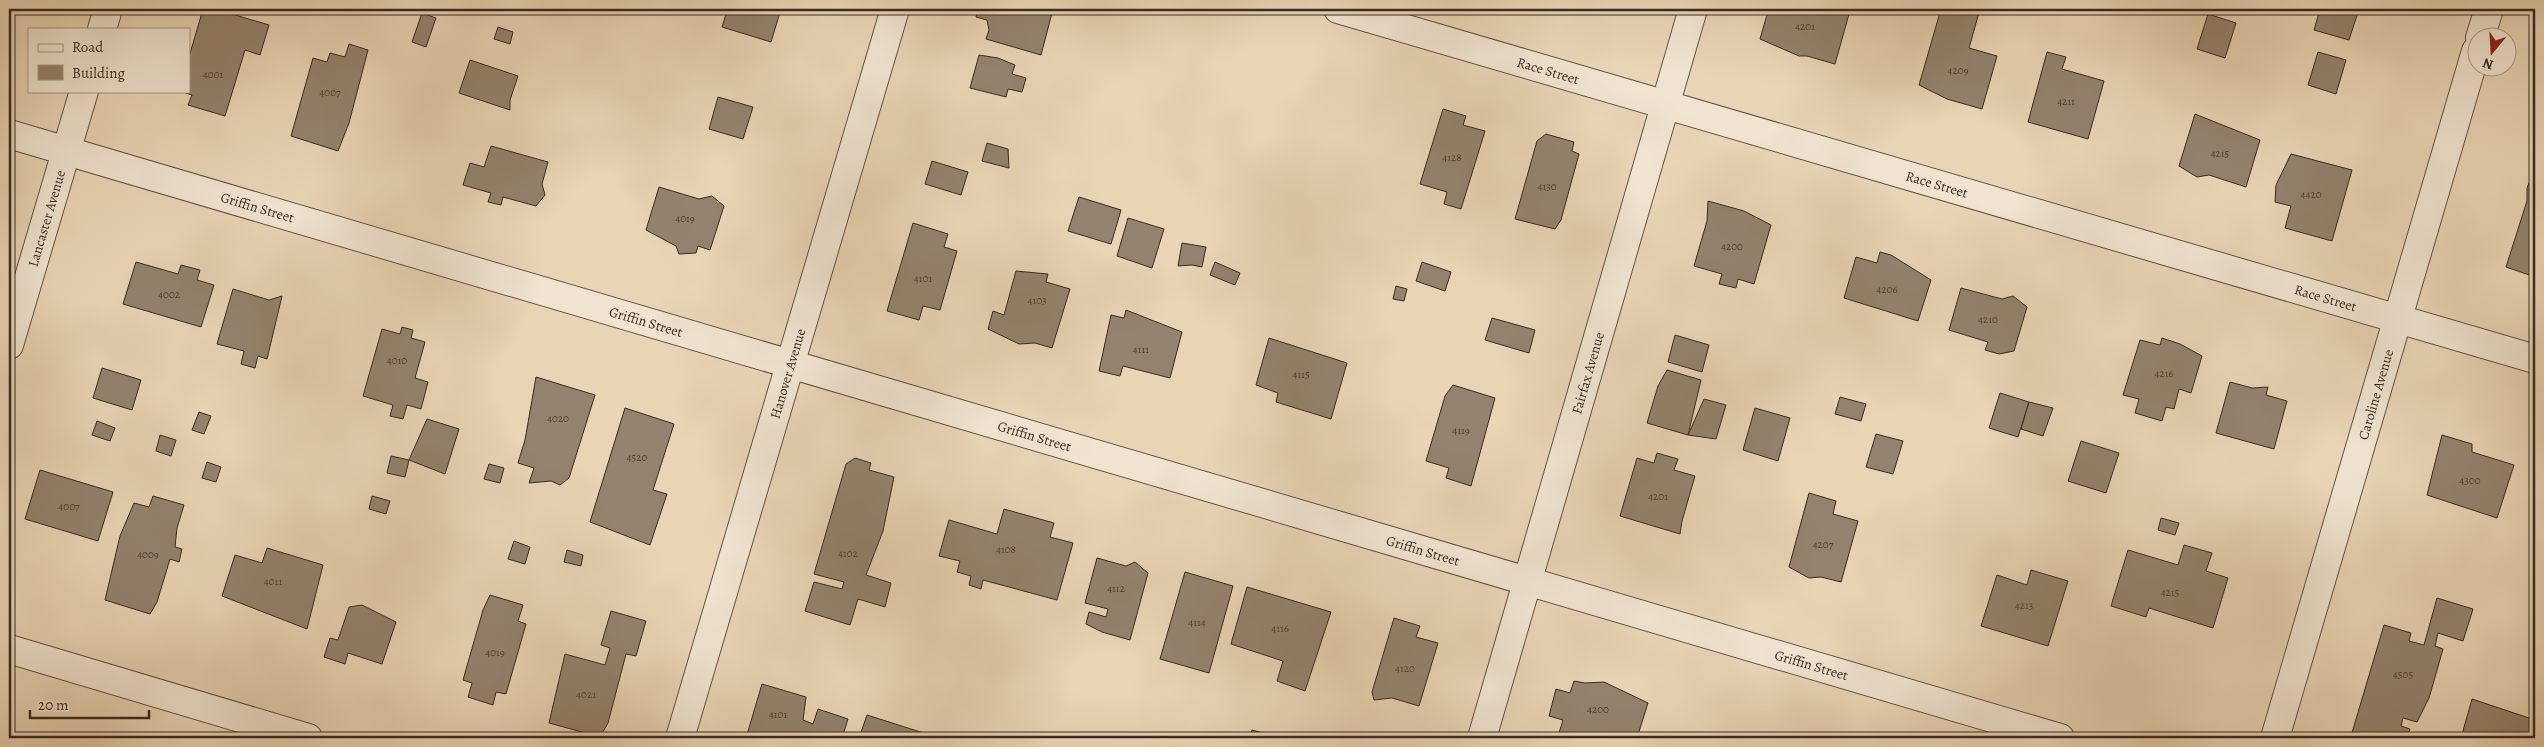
<svg xmlns="http://www.w3.org/2000/svg" width="2544" height="747" font-family="Alegreya,serif">
	<style>
		.building { fill: #95826e; stroke: #3b2a21 }
		.lines { fill: none; stroke-linecap: round; stroke-linejoin: round }
		.minor-casing { stroke: #665446; stroke-width: 30 }
		.minor { stroke: #f1e3d0; stroke-width: 28 }
		.labels { text-anchor: middle; dominant-baseline: central; stroke-width: 5; stroke-linejoin: round; paint-order: stroke }
		.number-label { font-size: 11px; fill: #524034 }
		.street-label { font-size: 14px; fill: #3b2a21; stroke: #f1e3d0 }
	</style>
	<rect width="100%" height="100%" fill="#e9d4b6"/>
	<filter id="stains"><feTurbulence type="fractalNoise" baseFrequency=".004" numOctaves="4"/><feColorMatrix values="0 0 0 0 .2 0 0 0 0 .09 0 0 0 0 .02 0 0 0 .5 -.17"/></filter>
	<radialGradient id="worn" r=".72"><stop offset=".6" stop-color="#630" stop-opacity="0"/><stop offset="1" stop-color="#630" stop-opacity=".3"/></radialGradient>
	<g class="building">
		<polygon points="203,9 215,9 269,25 260,55 245,50 225,116 188,105 192,95 180,91 189,91 189,57"/>
		<polygon points="717,9 781,9 771,42 722,27 726,14 717,11"/>
		<polygon points="978,9 1034,9 1052,13 1041,55 986,39 989,30 987,20 976,17"/>
		<polygon points="1780,9 1832,9 1849,14 1835,64 1807,56 1799,56 1760,39 1768,11 1779,14"/>
		<polygon points="1941,9 1980,9 1969,48 1997,56 1982,109 1947,99 1919,85"/>
		<polygon points="2320,9 2359,9 2349,40 2314,30"/>
		<polygon points="422,13 436,18 426,47 412,42"/>
		<polygon points="2208,14 2236,23 2225,58 2197,49"/>
		<polygon points="498,27 513,32 510,44 494,39"/>
		<polygon points="349,44 368,50 349,123 338,151 291,136 313,58 327,62 330,53 345,57"/>
		<polygon points="2047,52 2066,57 2062,69 2104,81 2088,139 2028,122"/>
		<polygon points="2318,52 2346,60 2336,94 2308,85"/>
		<polygon points="979,55 998,58 1015,65 1012,74 1026,78 1022,92 1008,89 1006,97 970,88"/>
		<polygon points="470,60 518,76 510,100 510,110 459,93"/>
		<polygon points="718,97 753,107 743,139 709,129"/>
		<polygon points="1443,109 1466,116 1463,125 1485,131 1461,209 1444,204 1447,192 1420,184"/>
		<polygon points="2195,114 2260,140 2246,187 2209,175 2197,177 2179,166"/>
		<polygon points="1546,134 1574,142 1572,151 1579,154 1561,220 1555,229 1515,219 1537,141"/>
		<polygon points="987,143 1008,149 1009,168 982,161"/>
		<polygon points="491,146 548,162 542,184 545,195 536,206 503,197 501,205 488,202 491,193 463,185 470,163 484,167"/>
		<polygon points="2291,154 2352,170 2332,241 2285,228 2291,206 2275,202 2276,185"/>
		<polygon points="932,161 968,172 961,195 925,184"/>
		<polygon points="2535,168 2535,277 2506,267 2527,201 2527,188"/>
		<polygon points="659,187 699,199 712,196 724,206 710,250 698,246 696,253 679,254 676,246 646,230"/>
		<polygon points="1079,197 1121,210 1111,244 1068,231"/>
		<polygon points="1708,201 1744,211 1771,225 1754,284 1738,279 1736,288 1719,284 1722,274 1694,266 1707,221"/>
		<polygon points="1128,218 1164,229 1152,268 1117,256"/>
		<polygon points="913,223 948,234 944,247 957,251 940,310 923,306 919,320 887,311"/>
		<polygon points="1182,243 1206,247 1202,267 1192,265 1178,266"/>
		<polygon points="1880,252 1891,255 1931,280 1918,321 1844,298 1856,257 1877,263"/>
		<polygon points="136,262 178,274 181,265 200,270 197,280 214,285 201,327 123,304"/>
		<polygon points="1215,262 1240,273 1235,285 1210,275"/>
		<polygon points="1422,262 1451,272 1445,291 1416,281"/>
		<polygon points="1016,271 1048,274 1046,282 1070,289 1052,348 1035,343 1019,344 988,329 993,311 1004,315"/>
		<polygon points="1396,286 1407,289 1404,301 1393,299"/>
		<polygon points="1961,288 2002,299 2013,296 2027,307 2014,351 1999,354 1985,350 1988,342 1949,330"/>
		<polygon points="233,289 269,300 282,296 267,359 258,356 255,368 241,364 244,351 217,344"/>
		<polygon points="1126,310 1182,332 1170,378 1123,366 1120,376 1099,371 1111,315 1124,318"/>
		<polygon points="1492,318 1535,330 1529,353 1485,340"/>
		<polygon points="402,327 413,330 411,338 425,342 415,378 428,382 421,409 407,405 403,419 390,416 393,405 363,396 382,329 400,334"/>
		<polygon points="1675,335 1709,345 1702,372 1668,362"/>
		<polygon points="1269,338 1347,363 1331,419 1276,402 1278,393 1256,385"/>
		<polygon points="2162,338 2180,344 2202,356 2191,393 2179,389 2174,409 2166,407 2162,421 2135,413 2139,399 2123,395 2140,340 2160,345"/>
		<polygon points="102,368 141,380 132,410 93,398"/>
		<polygon points="1667,370 1701,380 1688,435 1647,423 1658,386"/>
		<polygon points="536,377 595,395 569,478 560,485 551,481 529,483 534,468 518,463 525,440"/>
		<polygon points="2230,382 2252,388 2268,387 2266,395 2287,401 2274,449 2216,433"/>
		<polygon points="1453,385 1495,398 1471,486 1446,478 1449,468 1426,461 1445,396"/>
		<polygon points="2000,393 2029,402 2018,437 1989,428"/>
		<polygon points="1840,397 1866,404 1861,421 1835,414"/>
		<polygon points="1704,399 1726,405 1716,439 1688,435"/>
		<polygon points="2029,402 2053,408 2043,436 2021,429"/>
		<polygon points="625,408 674,424 653,490 667,494 650,545 590,522"/>
		<polygon points="1755,408 1790,418 1778,461 1743,450"/>
		<polygon points="199,412 211,416 204,434 192,430"/>
		<polygon points="427,419 459,429 445,474 409,460"/>
		<polygon points="97,421 115,428 110,441 92,435"/>
		<polygon points="1876,434 1903,441 1893,474 1866,467"/>
		<polygon points="160,435 176,440 171,456 156,451"/>
		<polygon points="2442,435 2472,444 2472,452 2514,465 2497,518 2427,495"/>
		<polygon points="2081,441 2119,453 2106,493 2068,481"/>
		<polygon points="1657,453 1678,459 1674,470 1695,476 1682,521 1680,534 1620,516 1637,458 1654,463"/>
		<polygon points="391,456 409,460 405,477 387,473"/>
		<polygon points="855,458 871,463 869,470 894,477 883,531 866,575 891,583 885,607 858,599 850,625 805,611 814,582 842,589 844,582 814,574 846,464"/>
		<polygon points="207,462 221,467 216,482 202,478"/>
		<polygon points="489,464 504,468 500,483 484,479"/>
		<polygon points="40,470 113,492 98,541 25,519"/>
		<polygon points="1809,493 1836,501 1833,514 1858,521 1841,582 1821,577 1809,578 1789,567"/>
		<polygon points="153,496 184,505 177,528 175,547 182,549 179,562 170,559 157,602 150,614 105,600 120,536 134,503 149,507"/>
		<polygon points="372,496 390,501 386,514 369,509"/>
		<polygon points="1004,509 1054,523 1050,537 1073,543 1057,600 983,580 981,589 969,585 971,576 957,572 960,561 939,556 949,520 997,534"/>
		<polygon points="2161,518 2179,523 2175,535 2158,530"/>
		<polygon points="514,541 530,547 525,564 508,559"/>
		<polygon points="2184,545 2212,553 2206,571 2228,578 2213,628 2149,608 2146,617 2111,606 2128,550 2178,565"/>
		<polygon points="267,548 323,565 307,629 222,596 235,555 262,563"/>
		<polygon points="567,550 583,555 581,566 564,562"/>
		<polygon points="1097,558 1126,566 1135,562 1148,573 1130,640 1102,632 1086,624 1089,612 1106,617 1108,609 1085,603"/>
		<polygon points="2031,570 2068,581 2048,646 1981,626 1997,575 2027,585"/>
		<polygon points="1185,572 1233,586 1209,673 1160,659"/>
		<polygon points="1247,587 1331,612 1305,691 1277,681 1283,661 1231,644"/>
		<polygon points="490,595 523,605 518,621 526,624 506,694 496,692 493,705 468,697 472,683 463,680 483,610"/>
		<polygon points="2437,598 2473,609 2463,641 2438,633 2435,646 2443,649 2429,698 2417,722 2403,718 2401,726 2410,729 2407,738 2351,736 2384,625 2411,633 2409,641 2424,645"/>
		<polygon points="362,605 396,622 382,664 348,653 345,664 324,657 330,638 338,640 349,607"/>
		<polygon points="611,611 646,621 636,656 626,654 608,723 600,737 549,723 565,654 605,665 610,648 601,645"/>
		<polygon points="1394,618 1420,626 1416,637 1438,643 1419,706 1392,698 1374,700 1372,692"/>
		<polygon points="1574,681 1585,683 1604,682 1648,703 1637,738 1576,738 1559,733 1563,720 1549,716 1556,689 1570,693"/>
		<polygon points="762,684 806,697 803,720 813,724 818,709 848,719 842,738 746,738"/>
		<polygon points="2472,699 2535,720 2535,738 2461,738"/>
		<polygon points="867,715 933,736 933,738 859,738"/>
		<polygon points="1252,730 1281,738 1250,738"/>
	</g>
	<g class="lines">
		<defs>
			<g id="minor">
				<path id="s1" d="M1338 9 2535 359"/>
				<polyline points="102,29 108,9"/>
				<polyline points="2480,38 2489,9"/>
				<path id="s2" d="M9 134 2060 738"/>
				<path id="s3" d="M9 345 84 91"/>
				<polyline points="9,649 308,738"/>
				<path id="s4" d="M680 738 895 9"/>
				<path id="s5" d="M1482 738 1693 9"/>
				<path id="s6" d="M2275 738 2476 51"/>
			</g>
		</defs>
		<use href="#minor" class="minor-casing"/>
		<use href="#minor" class="minor"/>
	</g>
	<g class="labels">
		<g class="number-label">
			<text x="1805" y="26">4201</text>
			<text x="1958" y="70">4209</text>
			<text x="213" y="74">4001</text>
			<text x="330" y="92">4007</text>
			<text x="2066" y="101">4211</text>
			<text x="2220" y="153">4215</text>
			<text x="1452" y="157">4128</text>
			<text x="1547" y="186">4130</text>
			<text x="2311" y="194">4420</text>
			<text x="685" y="218">4019</text>
			<text x="1732" y="246">4200</text>
			<text x="923" y="278">4101</text>
			<text x="1887" y="289">4206</text>
			<text x="169" y="294">4002</text>
			<text x="1037" y="300">4103</text>
			<text x="1988" y="319">4210</text>
			<text x="1141" y="349">4111</text>
			<text x="397" y="360">4010</text>
			<text x="2164" y="373">4216</text>
			<text x="1301" y="374">4115</text>
			<text x="558" y="418">4020</text>
			<text x="1461" y="430">4119</text>
			<text x="637" y="457">4520</text>
			<text x="2470" y="480">4300</text>
			<text x="1658" y="496">4201</text>
			<text x="69" y="506">4007</text>
			<text x="1823" y="544">4207</text>
			<text x="1006" y="549">4108</text>
			<text x="848" y="553">4102</text>
			<text x="148" y="554">4009</text>
			<text x="273" y="581">4011</text>
			<text x="1116" y="588">4112</text>
			<text x="2170" y="592">4215</text>
			<text x="2024" y="605">4213</text>
			<text x="1197" y="622">4114</text>
			<text x="1280" y="628">4116</text>
			<text x="495" y="652">4019</text>
			<text x="1405" y="668">4120</text>
			<text x="2403" y="674">4505</text>
			<text x="586" y="694">4021</text>
			<text x="1598" y="709">4200</text>
			<text x="778" y="714">4101</text>
		</g>
		<g class="street-label">
			<text stroke="none"><textPath href="#s1" startOffset="219">Race Street</textPath></text>
			<text stroke="none"><textPath href="#s1" startOffset="624">Race Street</textPath></text>
			<text stroke="none"><textPath href="#s2" startOffset="259">Griffin Street</textPath></text>
			<text stroke="none"><textPath href="#s3" startOffset="132">Lancaster Avenue</textPath></text>
			<text stroke="none"><textPath href="#s1" startOffset="1029">Race Street</textPath></text>
			<text stroke="none"><textPath href="#s2" startOffset="664">Griffin Street</textPath></text>
			<text stroke="none"><textPath href="#s4" startOffset="380">Hanover Avenue</textPath></text>
			<text stroke="none"><textPath href="#s5" startOffset="380">Fairfax Avenue</textPath></text>
			<text stroke="none"><textPath href="#s6" startOffset="358">Caroline Avenue</textPath></text>
			<text stroke="none"><textPath href="#s2" startOffset="1069">Griffin Street</textPath></text>
			<text stroke="none"><textPath href="#s2" startOffset="1474">Griffin Street</textPath></text>
			<text stroke="none"><textPath href="#s2" startOffset="1879">Griffin Street</textPath></text>
		</g>
	</g>
	<rect width="2544" height="747" fill="none" stroke="#e9d4b6" stroke-width="30"/>
	<rect x="10" y="10" width="2524" height="727" fill="none" stroke="#3b2a21" stroke-width="2.5"/>
	<rect x="15" y="15" width="2514" height="717" fill="none" stroke="#3b2a21"/>
	<rect x="28" y="28" width="162" height="65" fill="#f1e3d0" stroke="#a8998a"/>
	<rect x="38" y="44" width="25" height="8" fill="#f1e3d0" stroke="#a8998a"/>
	<text x="72" y="52" font-size="15" fill="#3b2a21">Road</text>
	<rect x="38" y="65" width="25" height="15" fill="#95826e" stroke="#a8998a"/>
	<text x="72" y="78" font-size="15" fill="#3b2a21">Building</text>
	<g transform="translate(2492 52) rotate(198)"><circle r="24" fill="#f1e3d0" stroke="#a8998a"/>
	<path d="M0-4L9 19L0 12L-9 19Z" fill="#8f2418"/>
	<text y="-8" font-size="14" font-weight="bold" text-anchor="middle" fill="#3b2a21">N</text>
	</g>
	<path d="M30 710v8h119v-8" fill="none" stroke="#3b2a21" stroke-width="2.5"/>
	<text x="38" y="710" font-size="15" fill="#3b2a21" stroke="#f1e3d0" stroke-width="4" paint-order="stroke">20 m</text>
	<rect width="100%" height="100%" filter="url(#stains)"/>
	<rect width="100%" height="100%" fill="url(#worn)"/>
</svg>
